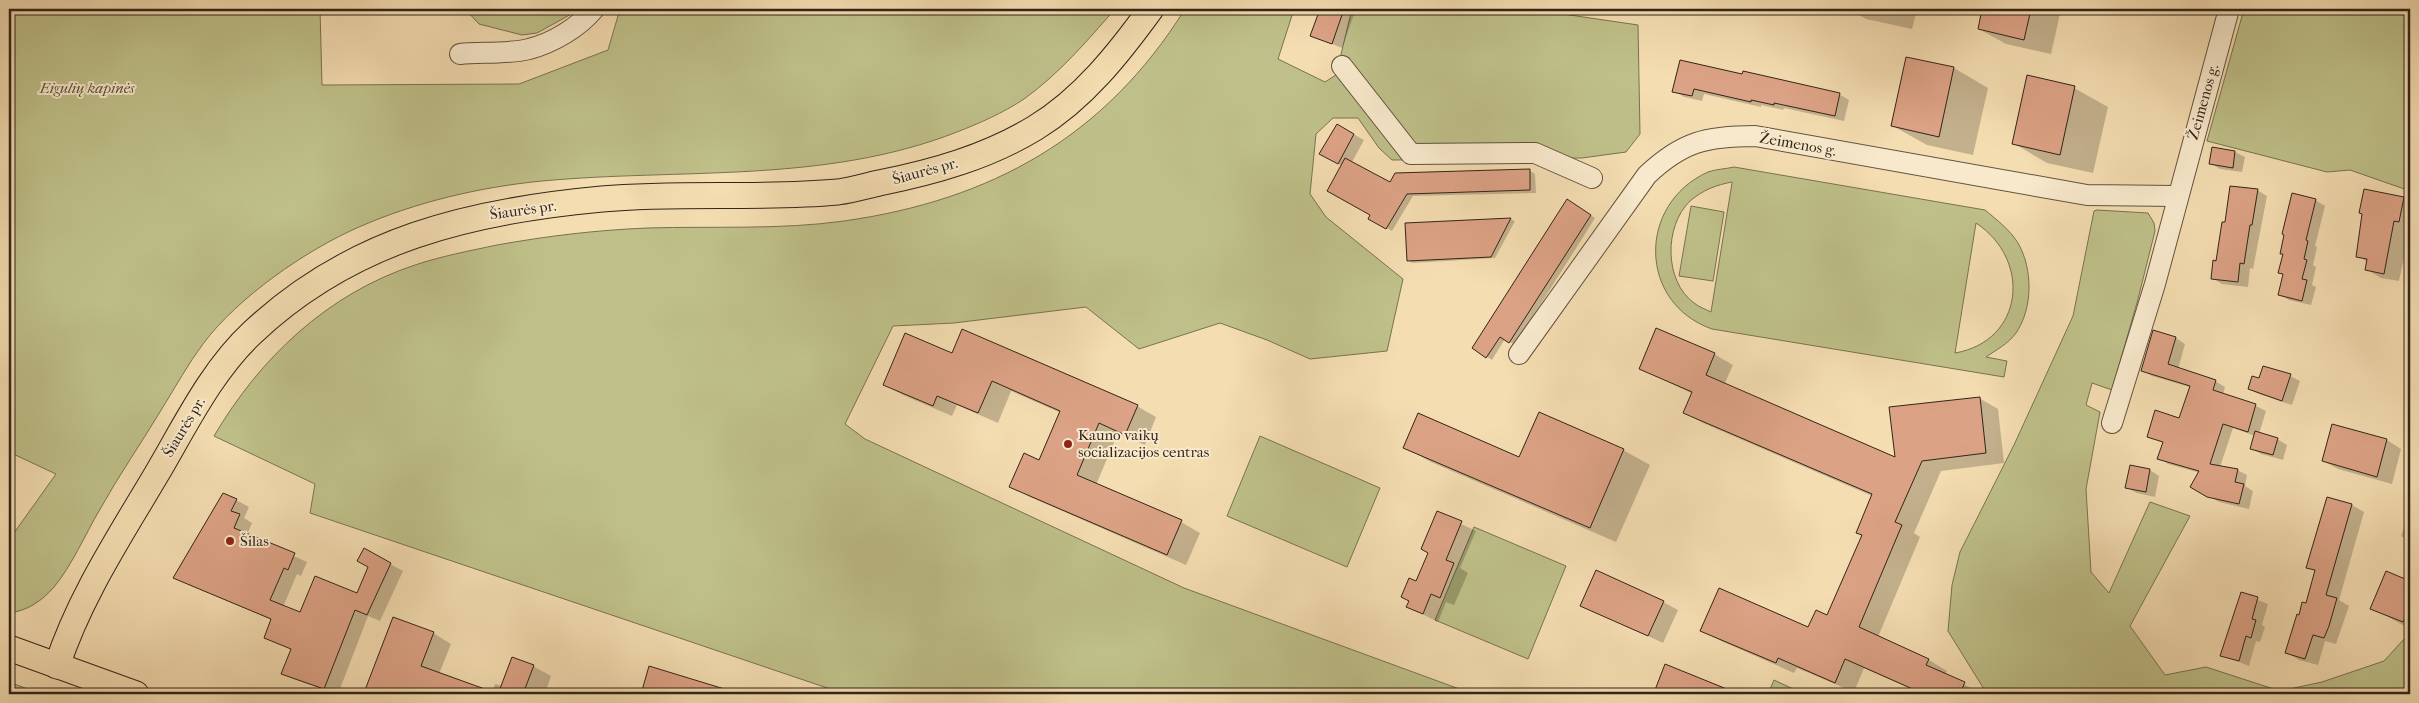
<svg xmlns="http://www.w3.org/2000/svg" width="2419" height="703" font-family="'IM FELL French Canon',serif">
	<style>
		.green { fill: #bfc089; stroke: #787252; fill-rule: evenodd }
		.shadow { fill: #0003 }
		.building { fill: #dca285; stroke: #32241a }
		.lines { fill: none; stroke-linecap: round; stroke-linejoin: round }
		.minor-casing { stroke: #625240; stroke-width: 22 }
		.major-casing { stroke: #32241a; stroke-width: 27 }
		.minor { stroke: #f8e9cc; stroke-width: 20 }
		.major { stroke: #f4ddb1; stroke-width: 25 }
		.poi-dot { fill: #8f2418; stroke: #f8e9cc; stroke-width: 2 }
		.labels { text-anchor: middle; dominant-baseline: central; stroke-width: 4; stroke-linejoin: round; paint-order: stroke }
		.park-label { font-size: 15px; font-style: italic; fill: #554b36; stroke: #f8e9cc }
		.street-label { font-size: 15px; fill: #32241a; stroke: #f8e9cc }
		.poi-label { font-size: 15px; fill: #32241a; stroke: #f8e9cc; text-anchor: start }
	</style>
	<rect width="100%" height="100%" fill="#f4ddb1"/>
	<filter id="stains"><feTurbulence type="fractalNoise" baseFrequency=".004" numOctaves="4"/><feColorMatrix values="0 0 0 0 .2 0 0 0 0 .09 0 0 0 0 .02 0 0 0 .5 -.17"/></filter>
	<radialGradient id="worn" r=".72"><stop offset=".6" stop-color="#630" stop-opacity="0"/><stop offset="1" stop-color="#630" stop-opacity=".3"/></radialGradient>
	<g class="green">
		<path d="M9 9H320L322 85 519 84 608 50 620 9H1115C1087 41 1059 74 1024 99 1003 113 980 123 957 132 824 184 682 168 542 181 480 187 416 202 359 227 306 250 237 298 203 344 188 364 176 386 163 407 142 442 119 475 99 511 86 533 71 567 54 587 42 601 27 611 9 613V540L56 474 9 452Z"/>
		<polygon points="465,9 578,9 575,12 537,33 522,35 479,24"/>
		<path d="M1185 9H1294L1278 59 1325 82 1336 75 1352 9H1529L1638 25 1640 134 1626 152 1582 158 1392 160 1379 148 1358 118H1333L1316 134 1310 194 1326 217 1403 279 1387 351 1310 359 1267 340 1220 323 1139 349 1086 307 954 323 893 326 845 424 865 439 1184 588 1473 694H845L310 513 315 484 214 436C260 358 327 294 415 265 442 256 469 251 497 245 547 236 597 230 648 228 713 226 780 230 844 221 992 200 1105 137 1185 9Z"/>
		<polygon points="2244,9 2372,9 2410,16 2410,191 2350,170 2327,172 2207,141"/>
		<path d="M1734 167 1985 210C1997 220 2010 230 2018 243 2033 269 2033 308 2016 333 2008 344 1996 350 1986 357L2007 361 2004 377 1712 329C1638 303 1637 204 1708 172 1716 169 1726 169 1734 167ZM1732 182V183L1711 312C1705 309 1699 307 1694 303 1664 281 1664 226 1690 201 1703 190 1716 185 1732 182ZM1976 223C2032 260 2024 341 1955 353Z"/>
		<polygon points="1691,206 1724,212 1713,281 1679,276"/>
		<polygon points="2097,210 2148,213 2154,223 2155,231 2138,299 2112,390 2092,383 2086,405 2100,412 2086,489 2091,572 2109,593 2150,502 2190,516 2130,626 2165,675 2206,667 2280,691 2322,682 2384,661 2405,638 2410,639 2410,694 1987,694 1948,631 1952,585 1960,552 2014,445 2073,316 2094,211"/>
		<polygon points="1260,436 1380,488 1347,567 1227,516"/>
		<polygon points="1474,527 1566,566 1528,659 1435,620"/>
		<polygon points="1774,680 1804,694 1768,694"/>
		<polygon points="9,682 41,694 9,694"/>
	</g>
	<g class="shadow">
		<polygon points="1321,9 1356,9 1342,48 1312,36"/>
		<polygon points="1751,9 1775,9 1774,14"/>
		<polygon points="1849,9 1917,9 1912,29 1866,19"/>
		<polygon points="1983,9 2061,9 2051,54 2006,44 1979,29"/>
		<polygon points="1907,58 1954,68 1988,88 1973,155 1927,145 1893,126"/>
		<polygon points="1743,75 1839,94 1849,100 1844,121 1784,108 1783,110 1761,105 1761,107 1704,94 1702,101 1684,97 1674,91"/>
		<polygon points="2074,88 2108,107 2093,173 2047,163 2013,143"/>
		<polygon points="1337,125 1364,140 1352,162 1390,184 1530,171 1535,174 1536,193 1413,196 1392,231 1370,218 1372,215 1342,166 1321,153"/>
		<polygon points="2235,152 2245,157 2242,172 2220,169 2210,163"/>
		<polygon points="2257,190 2267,196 2253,269 2250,268 2248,287 2222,284 2212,278 2226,223"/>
		<polygon points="2403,199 2410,203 2410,229 2399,281 2381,278 2366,269 2368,262 2357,256 2364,214"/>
		<polygon points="2315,200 2325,206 2315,246 2317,247 2313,265 2316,267 2312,285 2316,287 2311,305 2289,300 2279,294 2284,275 2280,273 2284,255 2281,253"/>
		<polygon points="1567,201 1595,218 1515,345 1505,339 1492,360 1474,348"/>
		<polygon points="1510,219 1515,221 1495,258 1412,263 1408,260"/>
		<polygon points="2176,338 2185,344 2178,369 2215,381 2225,387 2223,395 2256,406 2266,411 2259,434 2277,439 2287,445 2283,460 2261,454 2251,448 2255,436 2233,428 2220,467 2237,470 2247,475 2245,486 2253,491 2249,509 2219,502 2191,486 2200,473 2168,464 2159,458 2163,443 2148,436 2180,419 2190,387 2152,376 2142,370"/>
		<polygon points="1714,354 1733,365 1724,385 1896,459 1979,398 1998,409 2004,463 1941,471 1914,533 1920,537 1878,637 1929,660 1947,671 1945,675 1983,694 1922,694 1864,668 1854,692 1797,668 1794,673 1721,641 1702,630 1809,629 1828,617 1863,535 1872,496 1703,423 1685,413 1693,394 1640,368"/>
		<polygon points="952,355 1137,406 1156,417 1145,445 1118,433 1096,485 1181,522 1200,533 1186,565 1030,497 1010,486 1040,461 1061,413 1011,391 998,423 957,405 952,416 903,395 884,384"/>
		<polygon points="2290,376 2300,381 2292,405 2259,394 2249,389 2260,379"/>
		<polygon points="2333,425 2387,440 2401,449 2392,484 2338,469 2323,461"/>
		<polygon points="1404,447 1519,459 1623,450 1650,465 1616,542 1431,462"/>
		<polygon points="2150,470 2159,476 2155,497 2137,493 2127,488"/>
		<polygon points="2328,498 2352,505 2364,512 2339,600 2349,606 2336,644 2325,641 2318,665 2299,660 2287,653 2300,616 2306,605 2316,572 2308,567"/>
		<polygon points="236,500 249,507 244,518 252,523 247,535 307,562 301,576 297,574 283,607 301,614 358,595 370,567 364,550 403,571 380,621 368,616 338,694 296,680 283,673 292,650 265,637 272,620 174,577"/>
		<polygon points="2410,512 2410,541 2401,536"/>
		<polygon points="1438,513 1476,531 1460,568 1468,573 1454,605 1446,602 1438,622 1408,607 1429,553"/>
		<polygon points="2386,573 2410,582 2410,629 2372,608"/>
		<polygon points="2242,594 2268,604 2262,625 2265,627 2260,642 2256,641 2249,666 2221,655"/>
		<polygon points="1663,602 1678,610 1663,643 1582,605"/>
		<polygon points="433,633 451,644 439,674 492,693 495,684 502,686 533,666 551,676 545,694 374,694 367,690"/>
		<polygon points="1666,665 1740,694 1664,694 1656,690"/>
		<polygon points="650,667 738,694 641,694"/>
		<polygon points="559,690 571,694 557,694"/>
	</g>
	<g class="building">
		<polygon points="1320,9 1344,9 1332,44 1310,36"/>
		<polygon points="1982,9 2031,9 2024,40 1978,29"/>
		<polygon points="1906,57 1954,67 1939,137 1891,126"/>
		<polygon points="1680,60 1742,74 1743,71 1840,93 1835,116 1774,103 1774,105 1751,100 1751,102 1694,89 1692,96 1672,92"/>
		<polygon points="2027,75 2075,86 2060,155 2012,144"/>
		<polygon points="1337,124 1354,134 1338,164 1319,154"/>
		<polygon points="2212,147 2235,151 2233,168 2209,164"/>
		<polygon points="1345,158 1390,182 1395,173 1530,169 1530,190 1407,194 1386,229 1368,219 1370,215 1327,191"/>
		<polygon points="2230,186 2258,189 2252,225 2250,225 2244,264 2240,263 2238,282 2211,279 2213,260 2216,261 2222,222 2225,222"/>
		<polygon points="2364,189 2404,197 2399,222 2394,221 2384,274 2365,270 2367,259 2356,257 2362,214 2359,213"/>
		<polygon points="2292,193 2316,199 2306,240 2308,241 2304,259 2307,260 2302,279 2307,280 2302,301 2278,295 2283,274 2278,273 2283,254 2280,254 2284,235 2282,234"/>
		<polygon points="1567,199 1591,215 1509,343 1500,337 1486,358 1472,348"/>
		<polygon points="1511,218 1491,257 1407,261 1405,223"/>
		<polygon points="1656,328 1715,353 1706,375 1895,457 1889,407 1980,397 1986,453 1922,461 1895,522 1902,525 1859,627 1929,659 1926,665 1965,682 1960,694 1924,694 1845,659 1835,683 1778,658 1776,663 1700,631 1719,588 1808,627 1816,610 1827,615 1862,535 1856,533 1872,494 1683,413 1692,392 1639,369"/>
		<polygon points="962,329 1138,405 1125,435 1099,423 1077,475 1182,520 1167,555 1009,487 1024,453 1039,460 1060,411 992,381 978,413 937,396 933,406 883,385 905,333 952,353"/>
		<polygon points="2153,330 2176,337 2168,364 2216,380 2213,390 2256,404 2248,432 2223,424 2210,464 2238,469 2235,482 2244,484 2239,504 2207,497 2190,487 2199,471 2157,459 2163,442 2147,437 2155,410 2179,418 2190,386 2141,371"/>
		<polygon points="2263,366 2291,374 2282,401 2248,389 2252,376 2259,378"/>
		<polygon points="1539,412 1624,449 1590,528 1403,448 1418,413 1519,457"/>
		<polygon points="2332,424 2387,439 2377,477 2322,461"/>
		<polygon points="2255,431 2278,438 2273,455 2250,449"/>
		<polygon points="2130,465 2150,469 2146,492 2125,488"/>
		<polygon points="223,493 237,499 231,511 240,514 234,528 295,553 288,570 284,568 270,600 300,612 315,576 357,593 368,567 357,561 364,548 391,563 367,615 355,610 324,689 281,674 291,649 264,638 271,619 173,578"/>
		<polygon points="2327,497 2352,504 2326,595 2337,598 2329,626 2324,638 2313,635 2305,659 2285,653 2297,614 2299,615 2302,602 2306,603 2315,570 2306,568"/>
		<polygon points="1437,511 1462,521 1446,560 1454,563 1440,598 1431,594 1423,614 1406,607 1409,601 1401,597 1409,578 1416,581 1428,553 1421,549"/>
		<polygon points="1596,570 1664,601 1648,636 1580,606"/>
		<polygon points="2386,571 2410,581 2410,618 2406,616 2403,622 2370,609"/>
		<polygon points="2241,592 2258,597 2252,619 2256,620 2251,638 2246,636 2239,661 2220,656"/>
		<polygon points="393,617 434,632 421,666 493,692 493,694 375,694 365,690"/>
		<polygon points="512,657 534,665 523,694 498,694"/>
		<polygon points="1665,664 1739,694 1664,694 1655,690"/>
		<polygon points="649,666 731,691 731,694 641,694"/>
	</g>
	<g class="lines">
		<defs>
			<g id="minor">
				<path d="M460 54C479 52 511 54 529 49 553 43 579 27 594 9"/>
				<polyline points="1342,66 1411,154 1535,153 1592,178"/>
				<path d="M1519 354 1647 175C1682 142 1706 136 1755 136L2087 195 2177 196"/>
				<polyline points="2112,423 2155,284 2229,9"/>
			</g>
			<g id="major">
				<polyline points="9,648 136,694"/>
				<path d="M57 666C79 598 120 536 156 475 185 426 211 371 253 332 352 239 471 211 602 199 681 192 760 199 838 192 852 190 866 186 879 183 934 172 987 157 1035 128 1083 99 1119 53 1151 9"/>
			</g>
		</defs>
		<use href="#minor" class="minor-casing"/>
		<use href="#major" class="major-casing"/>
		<use href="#minor" class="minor"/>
		<use href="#major" class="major"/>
	</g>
	<g class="poi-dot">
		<circle cx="1068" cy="444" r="5"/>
		<circle cx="230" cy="541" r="5"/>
	</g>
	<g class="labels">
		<g class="park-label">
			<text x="87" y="88">Eigulių kapinės</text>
		</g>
		<g class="street-label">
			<text transform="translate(2203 102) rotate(-74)">Žeimenos g.</text>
			<text transform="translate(1798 144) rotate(10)">Žeimenos g.</text>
			<text transform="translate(925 171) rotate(-15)">Šiaurės pr.</text>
			<text transform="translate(523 210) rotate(-8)">Šiaurės pr.</text>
			<text transform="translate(184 427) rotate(-59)">Šiaurės pr.</text>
		</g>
		<g class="poi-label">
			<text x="1078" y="435">Kauno vaikų<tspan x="1078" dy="17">socializacijos centras</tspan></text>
			<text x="240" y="541">Šilas</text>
		</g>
	</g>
	<rect width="2419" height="703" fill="none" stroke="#f4ddb1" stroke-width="30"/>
	<rect x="10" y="10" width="2399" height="683" fill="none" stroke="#32241a" stroke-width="2.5"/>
	<rect x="15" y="15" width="2389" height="673" fill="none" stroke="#32241a"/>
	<rect width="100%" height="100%" filter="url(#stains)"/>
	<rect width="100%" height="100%" fill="url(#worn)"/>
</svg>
